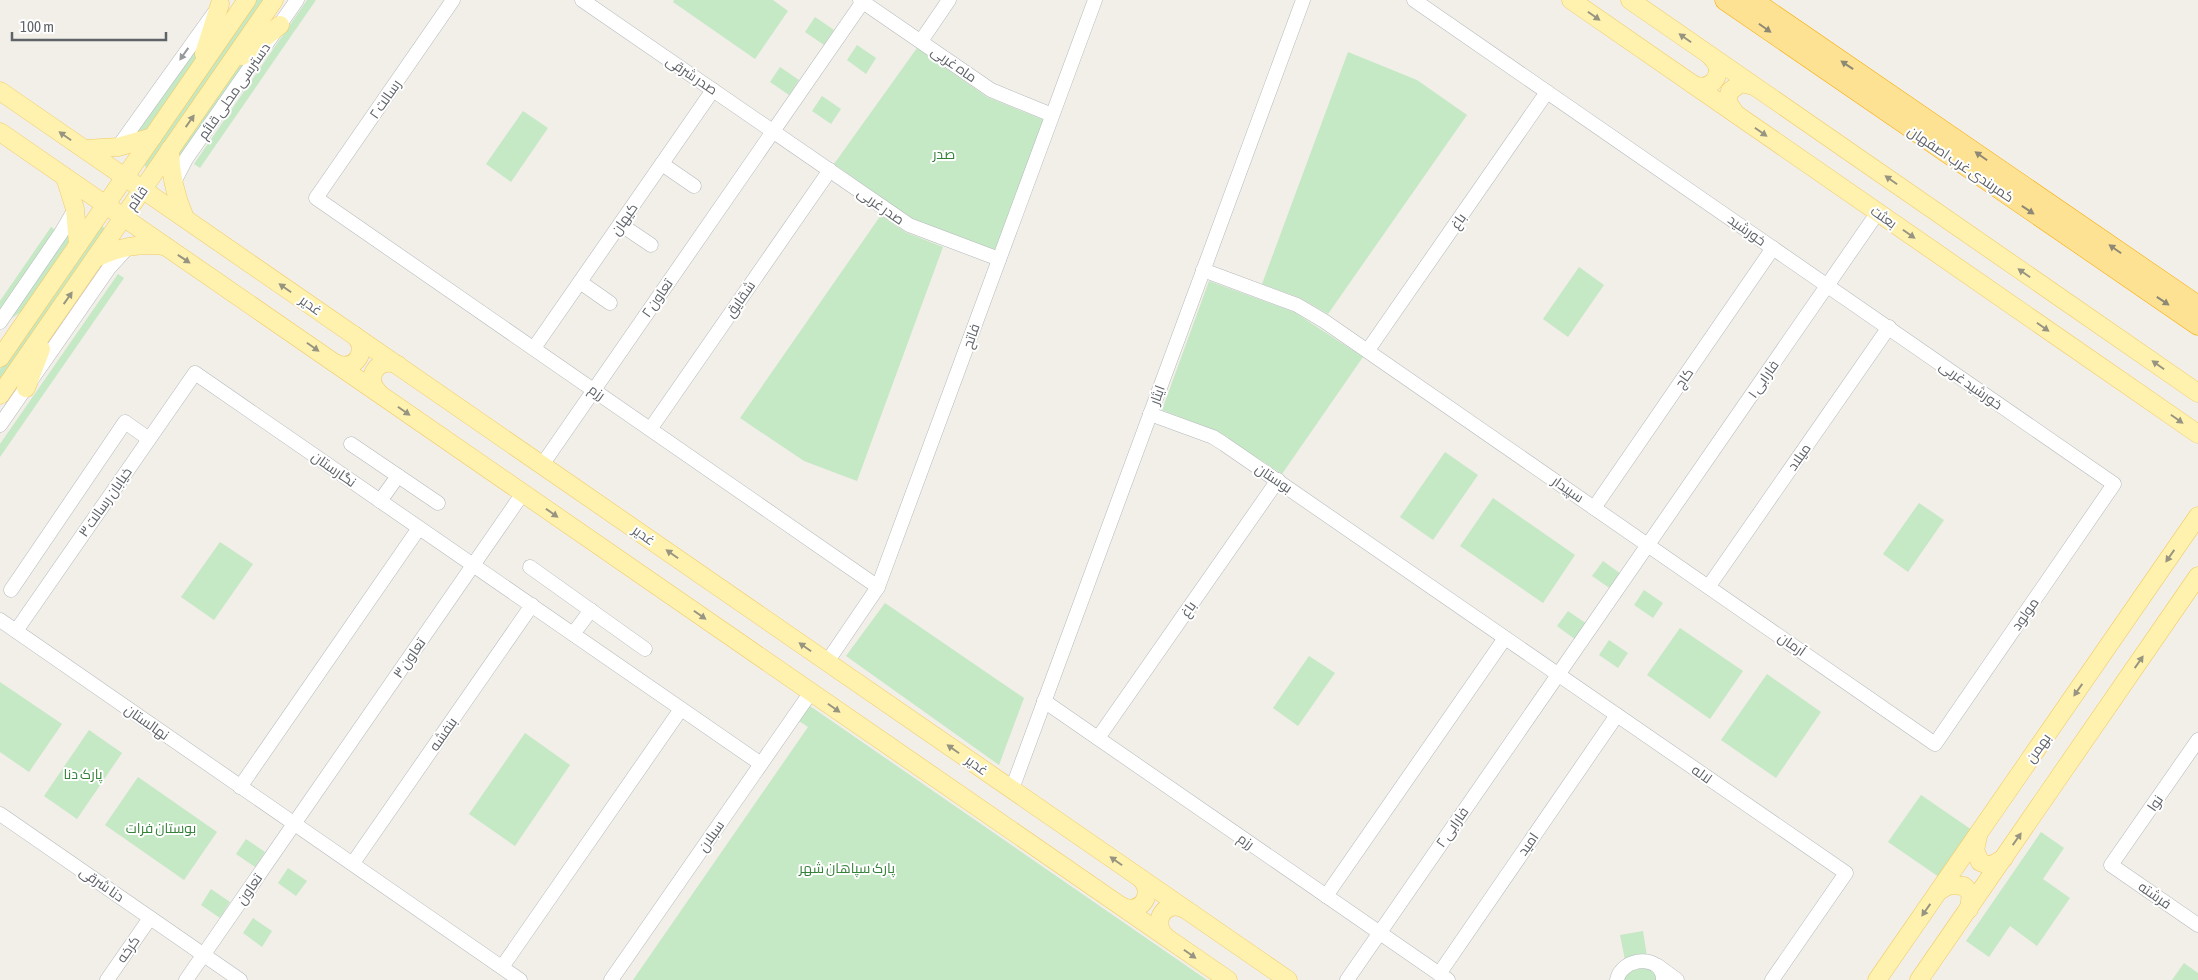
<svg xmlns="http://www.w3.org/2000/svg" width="2198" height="980" font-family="'Asap Condensed',Cairo,sans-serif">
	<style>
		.green { fill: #c5e8c5 }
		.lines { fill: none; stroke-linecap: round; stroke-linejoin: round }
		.minor-casing { stroke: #b5b8bc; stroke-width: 15 }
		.major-casing { stroke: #f2c960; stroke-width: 19 }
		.highway-casing { stroke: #f9ab00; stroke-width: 21 }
		.minor { stroke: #fff; stroke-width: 14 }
		.major { stroke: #fff2af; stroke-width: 18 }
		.highway { stroke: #fde293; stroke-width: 20 }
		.oneway { fill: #979581 }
		.oneway2 { fill: #8e8975 }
		.oneway3 { fill: #979a9d }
		.labels { text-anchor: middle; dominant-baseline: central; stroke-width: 4; stroke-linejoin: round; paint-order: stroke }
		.street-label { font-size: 14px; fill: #5f6368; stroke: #fff }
		.park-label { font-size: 14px; fill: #348238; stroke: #fff }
	</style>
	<rect width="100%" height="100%" fill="#f1efe8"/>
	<g class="green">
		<polygon points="255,0 269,0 149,169 146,168 144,163"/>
		<polygon points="307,0 316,0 200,168 194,164"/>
		<polygon points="674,0 773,0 788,11 755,59 673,2"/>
		<polygon points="815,17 834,30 824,45 805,32"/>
		<polygon points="201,41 195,65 148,133 134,137"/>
		<polygon points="857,45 876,58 866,74 847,60"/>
		<polygon points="917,48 987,97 1044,120 996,250 912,219 834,164"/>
		<polygon points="1348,52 1417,80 1467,115 1328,314 1300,298 1262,284"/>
		<polygon points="252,57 176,167 175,153 232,70"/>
		<polygon points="780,67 799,80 789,95 770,82"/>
		<polygon points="822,96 841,109 831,124 812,111"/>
		<polygon points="523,111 548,128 511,182 486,164"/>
		<polygon points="881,215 905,232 943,247 857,481 804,461 740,418"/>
		<polygon points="102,226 106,230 0,389 0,369 97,229"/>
		<polygon points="51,227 57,231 0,313 0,301"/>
		<polygon points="72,227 73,241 27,308 7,321"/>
		<polygon points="1579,267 1604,285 1568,337 1543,319"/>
		<polygon points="118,274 124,278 0,457 0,444"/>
		<polygon points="1209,281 1294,312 1363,357 1282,474 1216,431 1162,410"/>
		<polygon points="1445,452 1478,475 1433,540 1400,517"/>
		<polygon points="1493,498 1575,555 1543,603 1460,546"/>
		<polygon points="1919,503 1944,520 1908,572 1883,554"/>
		<polygon points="220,542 253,564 214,620 181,597"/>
		<polygon points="1603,561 1621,574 1611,589 1592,576"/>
		<polygon points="1644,590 1663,603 1653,618 1634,605"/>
		<polygon points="885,603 1024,698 999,765 846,656"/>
		<polygon points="1568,611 1587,624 1576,640 1557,626"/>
		<polygon points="1680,628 1743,671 1710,719 1647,675"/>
		<polygon points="1609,640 1628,653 1618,668 1599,655"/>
		<polygon points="1309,656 1335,673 1298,726 1273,708"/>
		<polygon points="1767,674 1821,712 1776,778 1721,740"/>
		<polygon points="0,682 62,724 29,772 0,752"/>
		<polygon points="810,706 1207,980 633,980 808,727 799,721"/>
		<polygon points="89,730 122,753 77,819 44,796"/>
		<polygon points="525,733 570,765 515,846 469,814"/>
		<polygon points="138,777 217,832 184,880 105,825"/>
		<polygon points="1921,795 1972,830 1939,877 1888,842"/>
		<polygon points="2041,832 2064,848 2043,879 2070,898 2037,946 2010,926 1989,957 1966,941"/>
		<polygon points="246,839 265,852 255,867 236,854"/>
		<polygon points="288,868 307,881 296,896 278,883"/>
		<polygon points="211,889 230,902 220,918 201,905"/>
		<polygon points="253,918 272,931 262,947 243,933"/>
		<polygon points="1643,931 1647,956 1625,960 1620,935"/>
		<polygon points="2184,963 2198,973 2198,980 2172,980"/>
		<path d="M1643 968C1652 969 1655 971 1657 980H1623L1629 971Z"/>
	</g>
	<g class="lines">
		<defs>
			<g id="minor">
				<polyline points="453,0 316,198 878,587"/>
				<polyline points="582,0 909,225 999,259"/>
				<polyline points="860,0 991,90 1052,115"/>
				<polyline points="921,41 949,0"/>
				<polyline points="118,147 214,13"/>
				<polyline points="662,164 694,186"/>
				<polyline points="173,184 186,159 297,0"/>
				<polyline points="620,224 651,245"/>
				<polyline points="1203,270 1297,305 1324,321 1935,744 2114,484 1414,0"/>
				<polyline points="580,282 610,303"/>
				<polyline points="0,322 61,233 75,209"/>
				<polyline points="534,348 713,90"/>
				<polyline points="1368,350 1547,92"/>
				<polyline points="1150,414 1213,437 1224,444 1846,873 1772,980"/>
				<polyline points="0,425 109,268 129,246"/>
				<polyline points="651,428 830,170"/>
				<polyline points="351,444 438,503"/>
				<polyline points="542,465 864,0"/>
				<polyline points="380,501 398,476"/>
				<polyline points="1594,508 1773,248"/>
				<polyline points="530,567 645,649"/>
				<polyline points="1709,586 1889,327"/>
				<polyline points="11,590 125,422 149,439"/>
				<polyline points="0,620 520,980"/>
				<polyline points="16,631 195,373 761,764"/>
				<polyline points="573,634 591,610"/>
				<polyline points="827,662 878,587 1095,0"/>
				<polyline points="1044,701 1448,980"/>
				<polyline points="1098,738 1278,480"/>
				<polyline points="2198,740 2111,865 2198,925"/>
				<polyline points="240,787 419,528"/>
				<polyline points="1012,789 1303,0"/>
				<polyline points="0,814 240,980"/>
				<polyline points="353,863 532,605"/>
				<polyline points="1326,896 1505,638"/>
				<polyline points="1658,966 1677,980"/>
				<polyline points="502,967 681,709"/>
				<polyline points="1439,974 1617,715"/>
				<polyline points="107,980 150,918"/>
				<polyline points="186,980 523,493"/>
				<polyline points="611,980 811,692"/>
				<polyline points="1347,980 1878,212"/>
				<path d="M1617 980C1621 957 1663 953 1663 980"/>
			</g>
			<g id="major">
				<polyline points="1571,0 2198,434"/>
				<polyline points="1630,0 2198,393"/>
				<polyline points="204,54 220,4"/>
				<polyline points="242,56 280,25"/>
				<path d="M1692 84C1712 94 1727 71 1711 57"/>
				<polyline points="0,91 1288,980"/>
				<polyline points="1735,113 1727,101 1730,91 1741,83 1754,86"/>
				<polyline points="0,132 1228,980"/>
				<polyline points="85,149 118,147 153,137"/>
				<path d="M170 149C170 174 175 195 185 218"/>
				<polyline points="65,177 75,209 78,245"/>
				<path d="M96 258C119 247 139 243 165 246"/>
				<polyline points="0,358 247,0"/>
				<path d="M335 363C355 373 370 350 354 335"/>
				<polyline points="26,388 41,349"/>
				<path d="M379 393C363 378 378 356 398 365"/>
				<polyline points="0,395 274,0"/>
				<polyline points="1978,836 1975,850 1980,862 1990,866 2004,858"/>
				<polyline points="1939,891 1949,885 1964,886 1971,894 1969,909"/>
				<path d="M1121 906C1141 916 1156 893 1140 878"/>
				<path d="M1166 937C1150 922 1165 899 1185 909"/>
				<polyline points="1877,980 2198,516"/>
				<polyline points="1919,980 2198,576"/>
			</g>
			<g id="highway">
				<polyline points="1725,0 2198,325"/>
				<polyline points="1752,0 2198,306"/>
			</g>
		</defs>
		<use href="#minor" class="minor-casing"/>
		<use href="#major" class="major-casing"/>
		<use href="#highway" class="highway-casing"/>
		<use href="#minor" class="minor"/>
		<use href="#major" class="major"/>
		<use href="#highway" class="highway"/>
	</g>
	<defs><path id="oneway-solid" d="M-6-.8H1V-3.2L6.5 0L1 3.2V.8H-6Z" transform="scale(1.25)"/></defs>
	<g class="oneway">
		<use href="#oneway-solid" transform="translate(1594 16) rotate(35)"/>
		<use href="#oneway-solid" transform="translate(1685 38) rotate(-145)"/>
		<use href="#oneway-solid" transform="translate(190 121) rotate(-55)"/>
		<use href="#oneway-solid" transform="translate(1761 132) rotate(35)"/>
		<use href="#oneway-solid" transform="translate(65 136) rotate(-145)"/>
		<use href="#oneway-solid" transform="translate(1891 180) rotate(-145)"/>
		<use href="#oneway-solid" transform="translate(1909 234) rotate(35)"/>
		<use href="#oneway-solid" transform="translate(184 259) rotate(34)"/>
		<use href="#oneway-solid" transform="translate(2024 273) rotate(-145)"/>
		<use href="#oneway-solid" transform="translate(285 288) rotate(-145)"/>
		<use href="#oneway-solid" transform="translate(68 298) rotate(-55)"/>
		<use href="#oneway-solid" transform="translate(2043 327) rotate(35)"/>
		<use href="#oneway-solid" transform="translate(313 347) rotate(35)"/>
		<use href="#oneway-solid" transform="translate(2158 365) rotate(-145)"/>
		<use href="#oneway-solid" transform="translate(404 411) rotate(35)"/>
		<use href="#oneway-solid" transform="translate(2177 419) rotate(35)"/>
		<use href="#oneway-solid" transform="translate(552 513) rotate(35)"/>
		<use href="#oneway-solid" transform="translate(672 554) rotate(-145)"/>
		<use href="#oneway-solid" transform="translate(2170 556) rotate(125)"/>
		<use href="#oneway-solid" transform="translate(700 615) rotate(35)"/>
		<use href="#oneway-solid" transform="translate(805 647) rotate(-145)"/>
		<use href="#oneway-solid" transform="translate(2139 662) rotate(-55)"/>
		<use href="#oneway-solid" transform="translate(2078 690) rotate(125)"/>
		<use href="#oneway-solid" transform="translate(834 708) rotate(35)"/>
		<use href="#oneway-solid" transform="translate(953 749) rotate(-145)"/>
		<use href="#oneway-solid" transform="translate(2017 839) rotate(-55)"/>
		<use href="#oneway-solid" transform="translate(1116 861) rotate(-145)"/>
		<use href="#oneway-solid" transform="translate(1926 910) rotate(125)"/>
		<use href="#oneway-solid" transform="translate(1190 954) rotate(35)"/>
	</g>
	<g class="oneway2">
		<use href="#oneway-solid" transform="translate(1765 28) rotate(35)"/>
		<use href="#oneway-solid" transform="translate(1847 65) rotate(-146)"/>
		<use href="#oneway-solid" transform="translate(1981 156) rotate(-145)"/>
		<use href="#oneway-solid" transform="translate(2028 210) rotate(34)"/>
		<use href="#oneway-solid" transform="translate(2115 249) rotate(-145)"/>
		<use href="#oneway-solid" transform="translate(2163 301) rotate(34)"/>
	</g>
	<use class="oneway3" href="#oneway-solid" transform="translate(184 54) rotate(125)"/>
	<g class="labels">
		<g class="street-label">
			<text transform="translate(954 64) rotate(35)">ماه غربی</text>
			<text transform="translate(692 75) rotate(34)">صدر شرقی</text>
			<text transform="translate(234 91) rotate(-55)">دسترسی محلی قائم</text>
			<text transform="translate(385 99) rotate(-55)">رسالت ۲</text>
			<text transform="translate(1961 164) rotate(34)">کمربندی غرب اصفهان</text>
			<text transform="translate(137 198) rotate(-55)">قائم</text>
			<text transform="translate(881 206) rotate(35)">صدر غربی</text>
			<text transform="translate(1884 217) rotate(35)">بعثت</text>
			<text transform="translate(624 219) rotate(-55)">کیهان</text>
			<text transform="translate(1458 221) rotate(-55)">باغ</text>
			<text transform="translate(1747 230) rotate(35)">خورشید</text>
			<text transform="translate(657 298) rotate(-55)">تعاون ۲</text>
			<text transform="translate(740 299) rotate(-55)">شقایق</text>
			<text transform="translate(311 305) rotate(35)">غدیر</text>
			<text transform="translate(971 336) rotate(-70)">فاتح</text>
			<text transform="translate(1684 378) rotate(-55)">کاج</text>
			<text transform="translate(1763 379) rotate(-55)">فارابی ۱</text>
			<text transform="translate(1971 385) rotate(35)">خورشید غربی</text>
			<text transform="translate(597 392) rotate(35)">رزم</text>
			<text transform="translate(1157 395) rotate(-70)">ایثار</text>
			<text transform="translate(1799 457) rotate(-55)">میلاد</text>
			<text transform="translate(334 469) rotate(35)">نگارستان</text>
			<text transform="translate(1274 478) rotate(34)">بوستان</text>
			<text transform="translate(1568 489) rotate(35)">سپیدار</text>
			<text transform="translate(105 502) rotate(-55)">خیابان رسالت ۳</text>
			<text transform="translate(644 535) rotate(35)">غدیر</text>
			<text transform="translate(1188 609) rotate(-55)">باغ</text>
			<text transform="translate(2025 614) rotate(-55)">مولود</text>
			<text transform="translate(1792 644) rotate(35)">آرمان</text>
			<text transform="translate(409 658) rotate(-55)">تعاون ۳</text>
			<text transform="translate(147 722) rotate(35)">نهالستان</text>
			<text transform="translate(443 734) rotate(-55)">بنفشه</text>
			<text transform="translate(2038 748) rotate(-55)">بهمن</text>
			<text transform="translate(977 765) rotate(35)">غدیر</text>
			<text transform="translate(1702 774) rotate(35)">لاله</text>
			<text transform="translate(2155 803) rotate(-55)">نوا</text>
			<text transform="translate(1452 827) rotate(-55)">فارابی ۲</text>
			<text transform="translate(711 836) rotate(-55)">سبلان</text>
			<text transform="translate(1246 841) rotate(35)">رزم</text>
			<text transform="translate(1528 844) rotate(-55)">امید</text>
			<text transform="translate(102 884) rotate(35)">دنا شرقی</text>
			<text transform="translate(249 889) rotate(-55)">تعاون</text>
			<text transform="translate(2155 895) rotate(35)">فرشته</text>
			<text transform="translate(128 949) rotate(-55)">کرخه</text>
		</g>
		<g class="park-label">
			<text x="944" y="154">صدر</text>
			<text x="83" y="774">پارک دنا</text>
			<text x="161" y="828">بوستان فرات</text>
			<text x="847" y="868">پارک سپاهان شهر</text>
		</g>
	</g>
	<path d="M12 32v8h154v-8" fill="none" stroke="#5f6368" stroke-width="2.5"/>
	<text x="20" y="32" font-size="15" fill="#5f6368" stroke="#ffffff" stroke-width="4" paint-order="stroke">100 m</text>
</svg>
